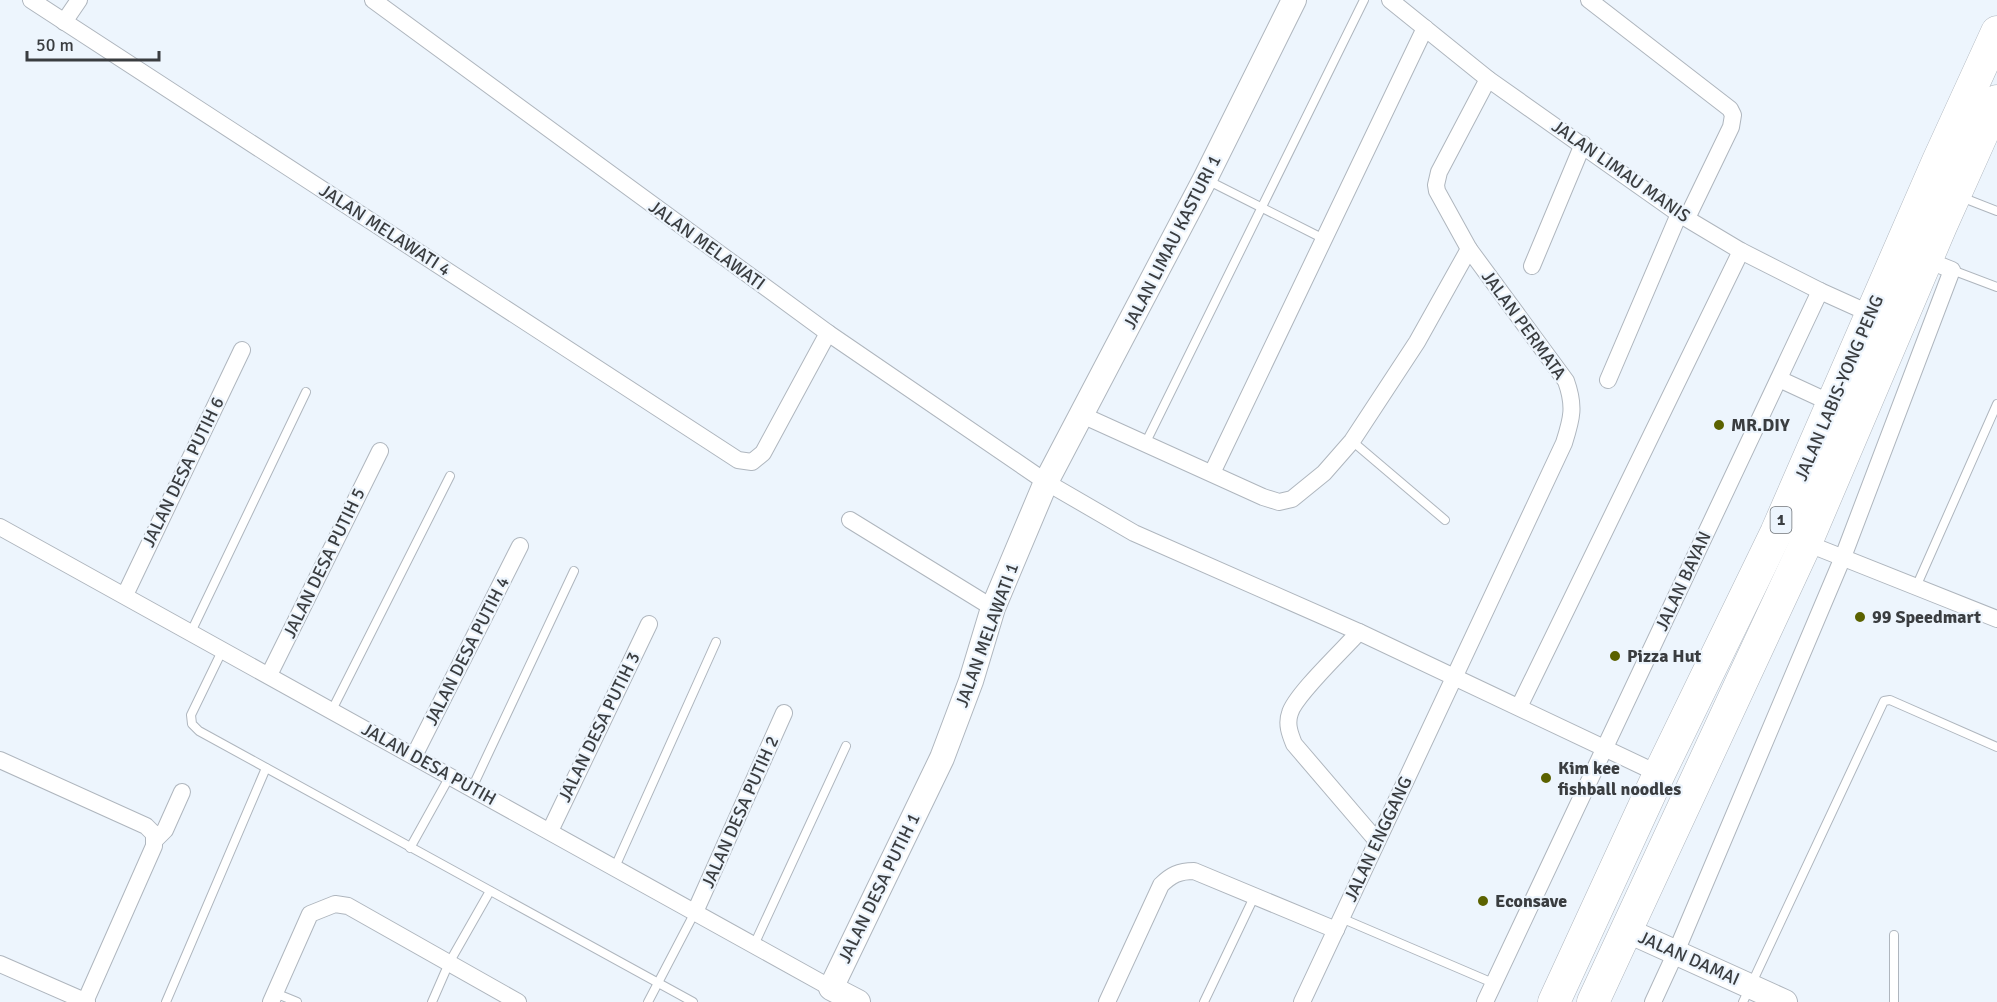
<svg xmlns="http://www.w3.org/2000/svg" width="1997" height="1002" font-family="Signika,sans-serif">
	<style>
		.lines { fill: none; stroke-linecap: round; stroke-linejoin: round }
		.lane-casing { stroke: #afb6be; stroke-width: 10 }
		.street-casing { stroke: #afb6be; stroke-width: 18 }
		.secondary-casing { stroke: #afb6be; stroke-width: 26 }
		.highway-casing { stroke: #afb6be; stroke-width: 33 }
		.lane { stroke: #fff; stroke-width: 8 }
		.street { stroke: #fff; stroke-width: 16 }
		.secondary { stroke: #fff; stroke-width: 24 }
		.highway { stroke: #fff; stroke-width: 32 }
		.poi-dot { fill: #5b6200; stroke: #edf5fd; stroke-width: 2 }
		.labels { text-anchor: middle; dominant-baseline: central; stroke-width: 4.5; stroke-linejoin: round; paint-order: stroke }
		.shield { fill: #edf5fd; stroke: #707479; stroke-width: 1.5 }
		.shield-label { font-size: 16px; font-weight: bold; fill: #3a3d40 }
		.street-label { font-size: 18px; fill: #3a3d40; stroke: #edf5fd }
		.poi-label { font-size: 18px; font-weight: bold; fill: #3a3d40; stroke: #edf5fd; text-anchor: start }
	</style>
	<rect width="100%" height="100%" fill="#edf5fd"/>
	<g class="lines">
		<defs>
			<g id="lane">
				<polyline points="1207,180 1324,239"/>
				<polyline points="1961,197 1997,211"/>
				<polyline points="1952,270 1997,287"/>
				<polyline points="1352,441 1445,520"/>
				<polyline points="1145,444 1364,0"/>
				<polyline points="1916,587 1997,404"/>
				<polyline points="191,632 306,392"/>
				<polyline points="223,649 191,715 192,724 199,731 693,1002"/>
				<polyline points="332,710 450,476"/>
				<polyline points="472,788 574,571"/>
				<polyline points="410,848 450,776"/>
				<polyline points="615,867 716,642"/>
				<polyline points="1341,918 1493,983"/>
				<polyline points="754,945 846,746"/>
				<polyline points="275,993 297,1002"/>
				<polyline points="166,1002 266,768"/>
				<polyline points="432,1002 449,963 490,891"/>
				<polyline points="648,1002 695,912"/>
				<polyline points="1204,1002 1255,895"/>
				<polyline points="1743,1002 1884,701 1890,700 1997,747"/>
				<polyline points="1894,1002 1894,935"/>
			</g>
			<g id="street">
				<polyline points="31,0 738,460 752,462 763,453 828,333"/>
				<polyline points="373,0 828,333 1046,482 1134,533 1359,632 1659,774"/>
				<polyline points="1390,0 1488,79 1679,214 1741,251 1820,291 1871,314"/>
				<polyline points="1589,0 1730,109 1733,115 1731,127 1687,218"/>
				<polyline points="64,22 79,0"/>
				<polyline points="1532,266 1583,144"/>
				<polyline points="1779,379 1831,403"/>
				<polyline points="1608,380 1679,214"/>
				<polyline points="1082,415 1263,497 1279,502 1292,499 1324,473 1352,441 1417,342 1469,249"/>
				<polyline points="1212,473 1425,28"/>
				<polyline points="850,520 993,608"/>
				<polyline points="0,527 831,988"/>
				<polyline points="1806,543 1997,619"/>
				<polyline points="125,595 242,350"/>
				<path d="M1359 632C1344 649 1295 695 1290 713 1286 724 1290 734 1294 744L1377 841"/>
				<polyline points="269,675 380,451"/>
				<polyline points="1519,707 1741,251"/>
				<polyline points="414,756 520,546"/>
				<polyline points="0,760 146,826 154,834 154,846 85,1002"/>
				<polyline points="550,831 649,624"/>
				<polyline points="155,840 165,830 182,792"/>
				<polyline points="695,912 784,713"/>
				<polyline points="0,964 87,1002"/>
				<polyline points="271,1002 310,914 335,904 348,906 518,1002"/>
				<path d="M1107 1002 1161 885C1171 875 1179 871 1194 871L1336 930"/>
				<path d="M1302 1002 1564 443C1572 418 1575 406 1566 381L1469 249 1437 191 1436 185 1439 172 1488 79"/>
				<polyline points="1485,1002 1820,291"/>
				<polyline points="1653,1002 1676,952 1843,557 1952,270 1927,260"/>
			</g>
			<g id="secondary">
				<polyline points="1626,930 1785,1002"/>
				<polyline points="858,1002 831,988 942,758 971,681 993,608 1046,482 1205,179 1294,0"/>
			</g>
			<g id="highway">
				<polyline points="1554,1002 1659,774 1776,533 1938,161 1997,32"/>
				<polyline points="1593,1002 1806,543 1941,226 1997,101"/>
			</g>
		</defs>
		<use href="#lane" class="lane-casing"/>
		<use href="#street" class="street-casing"/>
		<use href="#secondary" class="secondary-casing"/>
		<use href="#highway" class="highway-casing"/>
		<use href="#lane" class="lane"/>
		<use href="#street" class="street"/>
		<use href="#secondary" class="secondary"/>
		<use href="#highway" class="highway"/>
	</g>
	<g class="poi-dot">
		<circle cx="1719" cy="425" r="6"/>
		<circle cx="1860" cy="617" r="6"/>
		<circle cx="1615" cy="656" r="6"/>
		<circle cx="1546" cy="778" r="6"/>
		<circle cx="1483" cy="901" r="6"/>
	</g>
	<g class="labels">
		<rect class="shield" x="1770.5" y="507" width="21" height="26" rx="4.5"/>
		<g class="shield-label">
			<text x="1781" y="520">1</text>
		</g>
		<g class="street-label">
			<text transform="translate(1621 171) rotate(35)">JALAN LIMAU MANIS</text>
			<text transform="translate(385 230) rotate(33)">JALAN MELAWATI 4</text>
			<text transform="translate(1172 242) rotate(-63)">JALAN LIMAU KASTURI 1</text>
			<text transform="translate(707 245) rotate(36)">JALAN MELAWATI</text>
			<text transform="translate(1524 325) rotate(54)">JALAN PERMATA</text>
			<text transform="translate(1839 388) rotate(-67)">JALAN LABIS-YONG PENG</text>
			<text transform="translate(183 472) rotate(-64)">JALAN DESA PUTIH 6</text>
			<text transform="translate(324 563) rotate(-64)">JALAN DESA PUTIH 5</text>
			<text transform="translate(1683 581) rotate(-65)">JALAN BAYAN</text>
			<text transform="translate(987 635) rotate(-70)">JALAN MELAWATI 1</text>
			<text transform="translate(467 651) rotate(-63)">JALAN DESA PUTIH 4</text>
			<text transform="translate(599 727) rotate(-64)">JALAN DESA PUTIH 3</text>
			<text transform="translate(429 764) rotate(29)">JALAN DESA PUTIH</text>
			<text transform="translate(740 812) rotate(-66)">JALAN DESA PUTIH 2</text>
			<text transform="translate(1378 839) rotate(-65)">JALAN ENGGANG</text>
			<text transform="translate(879 888) rotate(-64)">JALAN DESA PUTIH 1</text>
			<text transform="translate(1689 958) rotate(24)">JALAN DAMAI</text>
		</g>
		<g class="poi-label">
			<text x="1731" y="425">MR.DIY</text>
			<text x="1872" y="617">99 Speedmart</text>
			<text x="1627" y="656">Pizza Hut</text>
			<text x="1558" y="768">Kim kee<tspan x="1558" dy="21">fishball noodles</tspan></text>
			<text x="1495" y="901">Econsave</text>
		</g>
	</g>
	<path d="M27 51v9h132v-9" fill="none" stroke="#3a3d40" stroke-width="3"/>
	<text x="36" y="51" font-size="18" fill="#3a3d40" stroke="#edf5fd" stroke-width="4.5" paint-order="stroke">50 m</text>
</svg>
